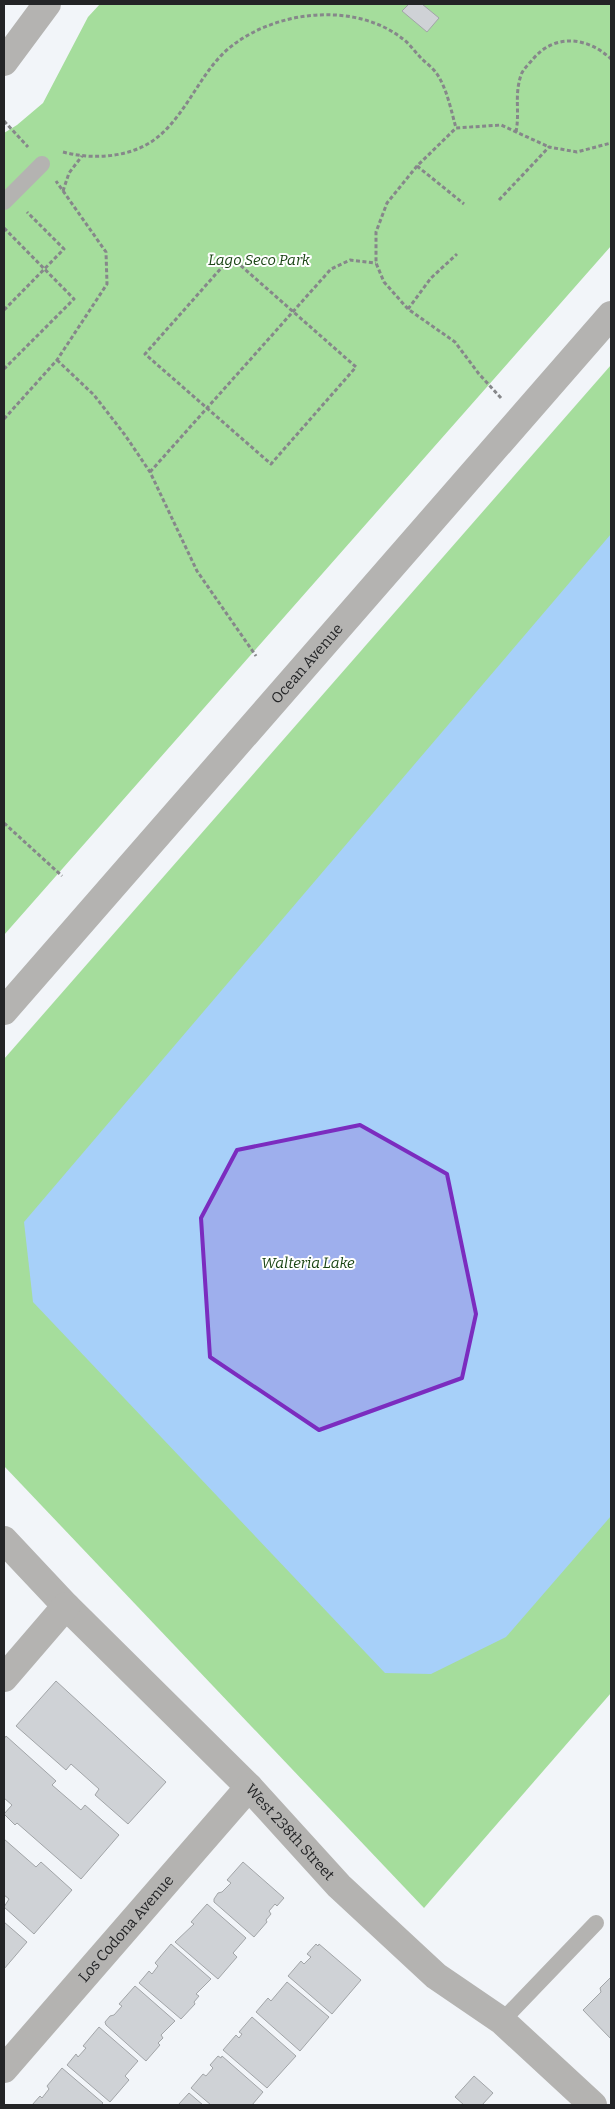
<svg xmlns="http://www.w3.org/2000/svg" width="615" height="2109" font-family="Bitter,serif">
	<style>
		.green { fill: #a5dd9c }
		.water { fill: #a7d0f9 }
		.building { fill: #cfd2d6; stroke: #a2a5a8 }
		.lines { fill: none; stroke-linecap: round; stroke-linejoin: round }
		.path { stroke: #86878a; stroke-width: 3; stroke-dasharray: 4 2.5; stroke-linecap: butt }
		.service { stroke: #b4b3b1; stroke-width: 16 }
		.minor { stroke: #b4b3b1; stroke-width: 28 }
		.tertiary { stroke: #b4b3b1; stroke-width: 28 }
		.marked { fill: #7b2cbf; fill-opacity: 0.2; stroke: #7b2cbf; stroke-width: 4; stroke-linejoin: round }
		.labels { text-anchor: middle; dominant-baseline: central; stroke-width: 4; stroke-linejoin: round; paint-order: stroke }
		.park-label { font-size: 15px; font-style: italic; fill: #1a4514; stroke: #fff }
		.street-label { font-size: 15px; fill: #232426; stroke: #fff }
	</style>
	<rect width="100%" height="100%" fill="#f2f5f9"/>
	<g class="green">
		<polygon points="100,4 611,4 611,246 4,935 4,133 17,125 43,103 88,17"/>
		<polygon points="611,365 611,1693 424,1908 4,1466 4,1059"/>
	</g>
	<polygon class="water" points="611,534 611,1516 506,1637 431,1674 385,1673 33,1302 24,1222"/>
	<g class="building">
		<polygon points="409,4 422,4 439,18 427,32 402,11"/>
		<polygon points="56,1681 166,1782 128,1824 95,1795 99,1789 71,1764 66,1770 16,1726"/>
		<polygon points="6,1736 56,1781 52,1785 81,1810 85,1805 119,1835 81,1879 17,1823 15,1825 4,1814 12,1805 4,1798 4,1739"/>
		<polygon points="4,1839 36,1867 41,1862 72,1890 34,1934 4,1907 9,1899 4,1895"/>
		<polygon points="243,1862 284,1898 277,1906 275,1904 269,1911 271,1914 266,1920 267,1922 254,1937 214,1902 214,1899 218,1893 222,1892 231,1883 227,1880"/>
		<polygon points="207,1904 246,1938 233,1953 237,1957 218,1979 175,1942 194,1924 191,1922"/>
		<polygon points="4,1922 27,1942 4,1969"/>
		<polygon points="171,1944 211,1979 196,1994 199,1996 194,2002 195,2004 181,2019 139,1983 149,1971 152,1974 158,1966 155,1963"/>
		<polygon points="316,1944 318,1946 319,1944 361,1980 332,2014 288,1976 301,1961 304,1964 311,1957 307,1954"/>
		<polygon points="611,1977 611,2039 583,2010 601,1992 600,1988"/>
		<polygon points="287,1982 329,2017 300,2051 256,2012 268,1998 271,2001"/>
		<polygon points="135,1986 175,2021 161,2035 163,2038 158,2043 160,2045 146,2061 106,2025 105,2022 110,2016 114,2015 122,2006 119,2004"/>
		<polygon points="252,2017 296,2056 267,2088 223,2050 236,2035 239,2038 242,2034 239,2032"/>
		<polygon points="99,2027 138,2061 125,2076 129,2080 110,2102 67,2065 76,2054 78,2057 86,2048 83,2046"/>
		<polygon points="218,2056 221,2058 222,2056 263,2092 252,2105 211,2105 191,2088 203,2074 206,2076 213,2068 210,2065"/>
		<polygon points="62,2068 103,2103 101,2105 32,2105 40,2096 42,2098 49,2089 47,2086"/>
		<polygon points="474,2076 493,2093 482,2105 464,2105 455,2097"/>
		<polygon points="189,2093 203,2105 178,2105"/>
	</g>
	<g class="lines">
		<g class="path">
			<polyline points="4,121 28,147"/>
			<path d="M516 132C520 111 514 96 521 75 523 69 529 64 533 59 555 33 588 37 611 59"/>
			<path d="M63 152C89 159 120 158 144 146 185 125 197 72 233 45 279 10 356 2 403 39 410 44 415 52 421 58 426 63 433 68 437 74 447 89 451 110 456 128"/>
			<polyline points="417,166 464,204"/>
			<polyline points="63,191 69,173 82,156"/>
			<polyline points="499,200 549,147 577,152 611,143"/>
			<polyline points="4,228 74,299 4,369"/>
			<polygon points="231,257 356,367 271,464 145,354"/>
			<polyline points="408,309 431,278 457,254"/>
			<polyline points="4,310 64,249 27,212"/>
			<polyline points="57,360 94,395 125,435 150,472 197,571 256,656"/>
			<polyline points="501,398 479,374 455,342 408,309 384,282 376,263 376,232 387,203 417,166 456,128 501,125 549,147"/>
			<polyline points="4,419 57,360 107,284 106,252 56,181"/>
			<polyline points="150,472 331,269 350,260 376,263"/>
			<polyline points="4,823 62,876"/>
		</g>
		<g class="service">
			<polyline points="4,202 42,164"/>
			<polyline points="502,2021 596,1923"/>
		</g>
		<g class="minor">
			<polyline points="4,62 47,4"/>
			<path id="s1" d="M4 1540 66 1606 249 1787 339 1886 436 1976 502 2021 593 2105"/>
			<polyline points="4,1678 66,1606"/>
			<path id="s2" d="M4 2069 249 1787"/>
		</g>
		<path class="tertiary" id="s3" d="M4 1011 611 315"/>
	</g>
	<path class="marked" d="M360 1125 447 1174 476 1314 462 1378 319 1430 210 1357 201 1218 237 1150Z"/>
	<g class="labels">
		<g class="park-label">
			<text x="259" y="260">Lago Seco Park</text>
			<text x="308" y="1263">Walteria Lake</text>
		</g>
		<g class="street-label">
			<text stroke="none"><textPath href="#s3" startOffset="461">Ocean Avenue</textPath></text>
			<text stroke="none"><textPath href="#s1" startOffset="409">West 238th Street</textPath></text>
			<text stroke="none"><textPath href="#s2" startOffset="186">Los Codona Avenue</textPath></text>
		</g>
	</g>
	<rect width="615" height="2109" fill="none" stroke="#232426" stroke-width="10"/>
</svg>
